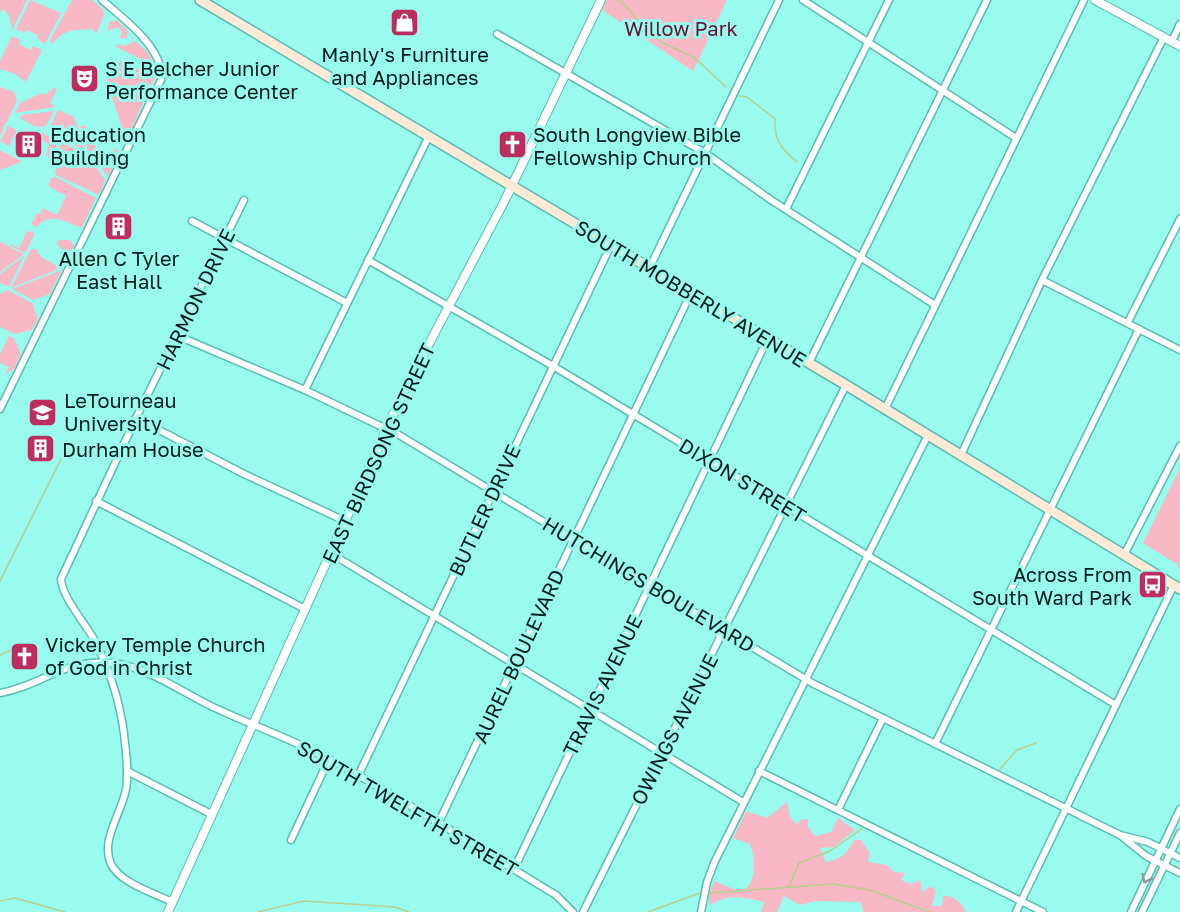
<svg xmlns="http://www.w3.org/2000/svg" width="1180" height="912" font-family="'Golos Text',sans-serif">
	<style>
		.green { fill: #f8b8c5 }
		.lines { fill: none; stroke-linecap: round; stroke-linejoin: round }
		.stream { stroke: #b7cf8f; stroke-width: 1.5 }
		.minor-casing { stroke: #5abcb1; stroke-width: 9 }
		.tertiary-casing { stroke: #5abcb1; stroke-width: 10 }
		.secondary-casing { stroke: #5abcb1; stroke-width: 12 }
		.minor { stroke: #fff; stroke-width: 6 }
		.tertiary { stroke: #fff; stroke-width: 8 }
		.secondary { stroke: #feead6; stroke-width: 9 }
		.oneway { stroke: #8c9998 }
		.labels { text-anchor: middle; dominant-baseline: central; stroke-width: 6; stroke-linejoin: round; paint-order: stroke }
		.park-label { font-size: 20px; fill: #691332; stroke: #99fbee }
		.poi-label { font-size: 20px; fill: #001c19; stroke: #99fbee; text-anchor: start }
		.street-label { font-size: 20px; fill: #001c19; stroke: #99fbee }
	</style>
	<rect width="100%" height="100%" fill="#99fbee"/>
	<g class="green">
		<polygon points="0,0 27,0 12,30 9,15 3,9 0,13"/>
		<polygon points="30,0 61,13 45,44 37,39 38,35 26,30 24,33 16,29"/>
		<path d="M72 0H92L103 9 104 16 96 34 91 27 89 30C72 28 62 32 52 44L50 40Z"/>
		<polygon points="607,0 727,0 693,71 602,10"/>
		<polygon points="117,20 128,31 127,38 120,38 122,32 118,27 108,31 109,22"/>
		<polygon points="12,36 21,40 19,44 31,50 33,46 42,50 26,82 13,73 0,69 0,61"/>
		<polygon points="136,41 149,54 155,66 116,47 117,44 124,46"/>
		<polygon points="120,60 155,77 126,141 121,136 122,127 108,85 107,78 114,76"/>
		<polygon points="0,87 14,92 17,101 0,136"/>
		<polygon points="54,88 57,89 50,103 56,107 15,113 20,103 42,93 45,95"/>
		<polygon points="58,110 74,117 85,150 55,136 50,127"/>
		<polygon points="54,111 46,126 36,127 20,118 22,115"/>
		<polygon points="85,125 96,147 111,155 115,148 119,153 108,177 88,150 80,127"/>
		<polygon points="8,126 17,130 9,146 0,141"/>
		<polygon points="41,132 54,139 60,156 55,154 53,159 46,156 49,144 38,139"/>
		<polygon points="57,140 88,155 105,180 99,195 56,175 55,172 62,156"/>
		<polygon points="0,150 21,161 21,162 0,170"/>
		<path d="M55 177 96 198 82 228C62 221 52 211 36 227L31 224 37 213 40 214 43 208 57 215 66 196 48 186 51 178Z"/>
		<polygon points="27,231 33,232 34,235 25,253 0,240 19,248"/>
		<polygon points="59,240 70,240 74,246 72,250 64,252 57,243"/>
		<polygon points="0,242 24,254 0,272"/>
		<polygon points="31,249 36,249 41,257 61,268 11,288"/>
		<polygon points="24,256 9,287 0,283 0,274"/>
		<polygon points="62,270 50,294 33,300 12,289"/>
		<polygon points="8,290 32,303 38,319 32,330 15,334 0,327 0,294"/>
		<polygon points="9,336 14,338 21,354 14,369 5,374 9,367 0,363 0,354"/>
		<polygon points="1180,462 1180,570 1178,565 1143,543 1179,470"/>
		<path d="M787 802 790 817 797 824 802 819H808V827L815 836 831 832 838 818 855 830 834 847 820 848 826 862C841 859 847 854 854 840H861L870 853 868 862 887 865 894 872 905 873 901 880 910 884 920 880 922 892 931 886 936 891 932 906H942L943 896C954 895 962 903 966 912H863L861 902 815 901 800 905 784 896 777 912H761L764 902C744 897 726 893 709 906V896L714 881 734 889H746C757 876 755 859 750 844L733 838 746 811 767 818Z"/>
	</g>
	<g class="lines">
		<g class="stream">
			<polyline points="618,0 624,4 649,33 661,42 695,58 726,87"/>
			<path d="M739 96 747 97 775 119C774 141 781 148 797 162"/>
			<polyline points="0,581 68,445"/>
			<polyline points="0,655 11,650"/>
			<polyline points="999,770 1017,750 1036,743"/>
			<polyline points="788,888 799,863 830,851 863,828"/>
			<polyline points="710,893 833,884 870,890 930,912"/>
			<polyline points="0,901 15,898 65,912"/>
			<polyline points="258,912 304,901 395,907 409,912"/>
			<polyline points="648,912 700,893"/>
		</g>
		<defs>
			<g id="minor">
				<polyline points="803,0 1016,138"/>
				<polyline points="497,34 705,153 771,200 935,305"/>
				<polyline points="1172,41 1180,24"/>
				<polyline points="786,209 889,0"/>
				<polyline points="192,221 347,303"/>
				<polyline points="368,260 553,366 1116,705"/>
				<polyline points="649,269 779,0"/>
				<polyline points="1042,280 1180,350"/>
				<polyline points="1128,322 1180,219"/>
				<polyline points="178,336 305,390 399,435 812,683 1120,835 1148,842 1180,858"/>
				<polyline points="809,363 987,0"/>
				<polyline points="305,390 428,138"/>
				<path d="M0 409 161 80C165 49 124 19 102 0"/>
				<polyline points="885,409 1084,0"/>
				<polyline points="136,418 242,473 345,521"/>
				<polyline points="961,455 1044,276 1164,37"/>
				<polyline points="96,501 305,609"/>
				<polyline points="330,553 743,802"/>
				<polyline points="1124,555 1180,446"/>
				<path d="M0 693C42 686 64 658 113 663 148 667 181 692 213 707 251 725 292 739 329 759 407 801 481 850 556 895L573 912"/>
				<polyline points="935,744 1139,329"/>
				<polyline points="127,771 211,814"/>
				<polyline points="759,771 1043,912"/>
				<polyline points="358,776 611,245"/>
				<polyline points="838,810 883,718"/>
				<polyline points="438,824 691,293"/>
				<polyline points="1120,835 1146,856 1180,873"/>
				<polyline points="291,840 329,759"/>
				<polyline points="514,869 768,338"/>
				<path d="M172 902C154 893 120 883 111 864 100 840 122 813 126 789 129 772 126 752 124 734 120 703 110 671 96 643 87 625 62 598 61 579L136 418 244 200"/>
				<polyline points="583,912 846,385"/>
				<polyline points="701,912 707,882 715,861 928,435"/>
				<polyline points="1016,912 1174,585"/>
				<polyline points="1131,912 1180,809"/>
				<polyline points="1142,912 1180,833"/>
			</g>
			<g id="tertiary">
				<polyline points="1095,0 1180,46"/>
				<polyline points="168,912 403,393 504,202 601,0"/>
			</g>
			<polyline id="secondary" points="200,0 846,385 1180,589"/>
		</defs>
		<use href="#minor" class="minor-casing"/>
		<use href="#tertiary" class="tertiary-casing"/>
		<use href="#secondary" class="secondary-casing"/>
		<use href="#minor" class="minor"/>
		<use href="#tertiary" class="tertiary"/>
		<use href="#secondary" class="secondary"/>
	</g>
	<defs><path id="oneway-chevron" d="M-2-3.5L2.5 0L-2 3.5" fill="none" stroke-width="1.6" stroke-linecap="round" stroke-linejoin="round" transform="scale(1.5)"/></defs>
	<use class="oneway" href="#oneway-chevron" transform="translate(1146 879) rotate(116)"/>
	<defs>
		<symbol id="shop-square" viewBox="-11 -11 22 22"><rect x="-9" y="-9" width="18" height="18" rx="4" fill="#bb2e5f" stroke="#99fbee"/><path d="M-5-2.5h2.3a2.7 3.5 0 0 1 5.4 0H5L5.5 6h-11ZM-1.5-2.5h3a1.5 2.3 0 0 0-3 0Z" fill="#fff"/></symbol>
		<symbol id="theatre-square" viewBox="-11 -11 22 22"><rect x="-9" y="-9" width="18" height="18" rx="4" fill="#bb2e5f" stroke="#99fbee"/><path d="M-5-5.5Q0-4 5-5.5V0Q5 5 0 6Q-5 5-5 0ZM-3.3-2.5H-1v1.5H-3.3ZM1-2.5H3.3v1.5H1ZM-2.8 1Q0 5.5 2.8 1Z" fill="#fff"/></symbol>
		<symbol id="building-square" viewBox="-11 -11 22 22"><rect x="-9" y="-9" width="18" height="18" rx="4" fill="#bb2e5f" stroke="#99fbee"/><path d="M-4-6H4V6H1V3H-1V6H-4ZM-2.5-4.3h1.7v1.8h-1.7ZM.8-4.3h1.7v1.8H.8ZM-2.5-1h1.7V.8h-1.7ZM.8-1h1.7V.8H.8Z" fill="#fff"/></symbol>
		<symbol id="church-square" viewBox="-11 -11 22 22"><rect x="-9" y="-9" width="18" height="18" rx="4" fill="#bb2e5f" stroke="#99fbee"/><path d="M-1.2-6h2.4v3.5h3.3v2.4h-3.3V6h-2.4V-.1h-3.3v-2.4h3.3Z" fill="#fff"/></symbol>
		<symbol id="university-square" viewBox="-11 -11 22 22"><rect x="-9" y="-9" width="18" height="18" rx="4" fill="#bb2e5f" stroke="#99fbee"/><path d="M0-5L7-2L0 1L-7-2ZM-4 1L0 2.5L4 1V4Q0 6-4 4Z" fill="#fff"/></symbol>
		<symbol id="bus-square" viewBox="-11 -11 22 22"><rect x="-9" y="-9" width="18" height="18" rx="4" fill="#bb2e5f" stroke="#99fbee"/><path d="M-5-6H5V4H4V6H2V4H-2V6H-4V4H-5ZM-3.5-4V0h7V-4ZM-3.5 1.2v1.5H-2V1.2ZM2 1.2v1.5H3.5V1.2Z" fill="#fff"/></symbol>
	</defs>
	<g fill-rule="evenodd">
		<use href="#shop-square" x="388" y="6" width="33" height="33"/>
		<use href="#theatre-square" x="68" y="62" width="33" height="33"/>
		<use href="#building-square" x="12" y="128" width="33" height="33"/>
		<use href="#church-square" x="496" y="128" width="33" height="33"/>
		<use href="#building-square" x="102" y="210" width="33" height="33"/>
		<use href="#university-square" x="26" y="396" width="33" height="33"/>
		<use href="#building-square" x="24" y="432" width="33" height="33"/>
		<use href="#bus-square" x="1136" y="568" width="33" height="33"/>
		<use href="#church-square" x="8" y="640" width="33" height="33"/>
	</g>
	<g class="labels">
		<g class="park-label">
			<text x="681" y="28">Willow Park</text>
		</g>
		<g class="poi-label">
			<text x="405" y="54" text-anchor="middle">Manly's Furniture<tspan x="405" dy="23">and Appliances</tspan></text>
			<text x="105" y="68">S E Belcher Junior<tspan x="105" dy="23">Performance Center</tspan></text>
			<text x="50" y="134">Education<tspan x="50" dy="23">Building</tspan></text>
			<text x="533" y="134">South Longview Bible<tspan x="533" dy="23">Fellowship Church</tspan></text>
			<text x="119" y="258" text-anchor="middle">Allen C Tyler<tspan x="119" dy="23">East Hall</tspan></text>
			<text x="64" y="400">LeTourneau<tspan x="64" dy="23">University</tspan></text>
			<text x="62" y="449">Durham House</text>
			<text x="1132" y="574" text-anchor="end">Across From<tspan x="1132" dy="23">South Ward Park</tspan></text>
			<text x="45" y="644">Vickery Temple Church<tspan x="45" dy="23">of God in Christ</tspan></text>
		</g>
		<g class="street-label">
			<text transform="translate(691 293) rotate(31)">SOUTH MOBBERLY AVENUE</text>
			<text transform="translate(195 299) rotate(-64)">HARMON DRIVE</text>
			<text transform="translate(378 453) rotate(-65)">EAST BIRDSONG STREET</text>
			<text transform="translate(743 480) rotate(31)">DIXON STREET</text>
			<text transform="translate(484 510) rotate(-65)">BUTLER DRIVE</text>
			<text transform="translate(649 584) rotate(31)">HUTCHINGS BOULEVARD</text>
			<text transform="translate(518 656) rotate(-65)">AUREL BOULEVARD</text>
			<text transform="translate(602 685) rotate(-64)">TRAVIS AVENUE</text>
			<text transform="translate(674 729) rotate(-63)">OWINGS AVENUE</text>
			<text transform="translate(408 808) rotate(30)">SOUTH TWELFTH STREET</text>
		</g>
	</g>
</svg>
